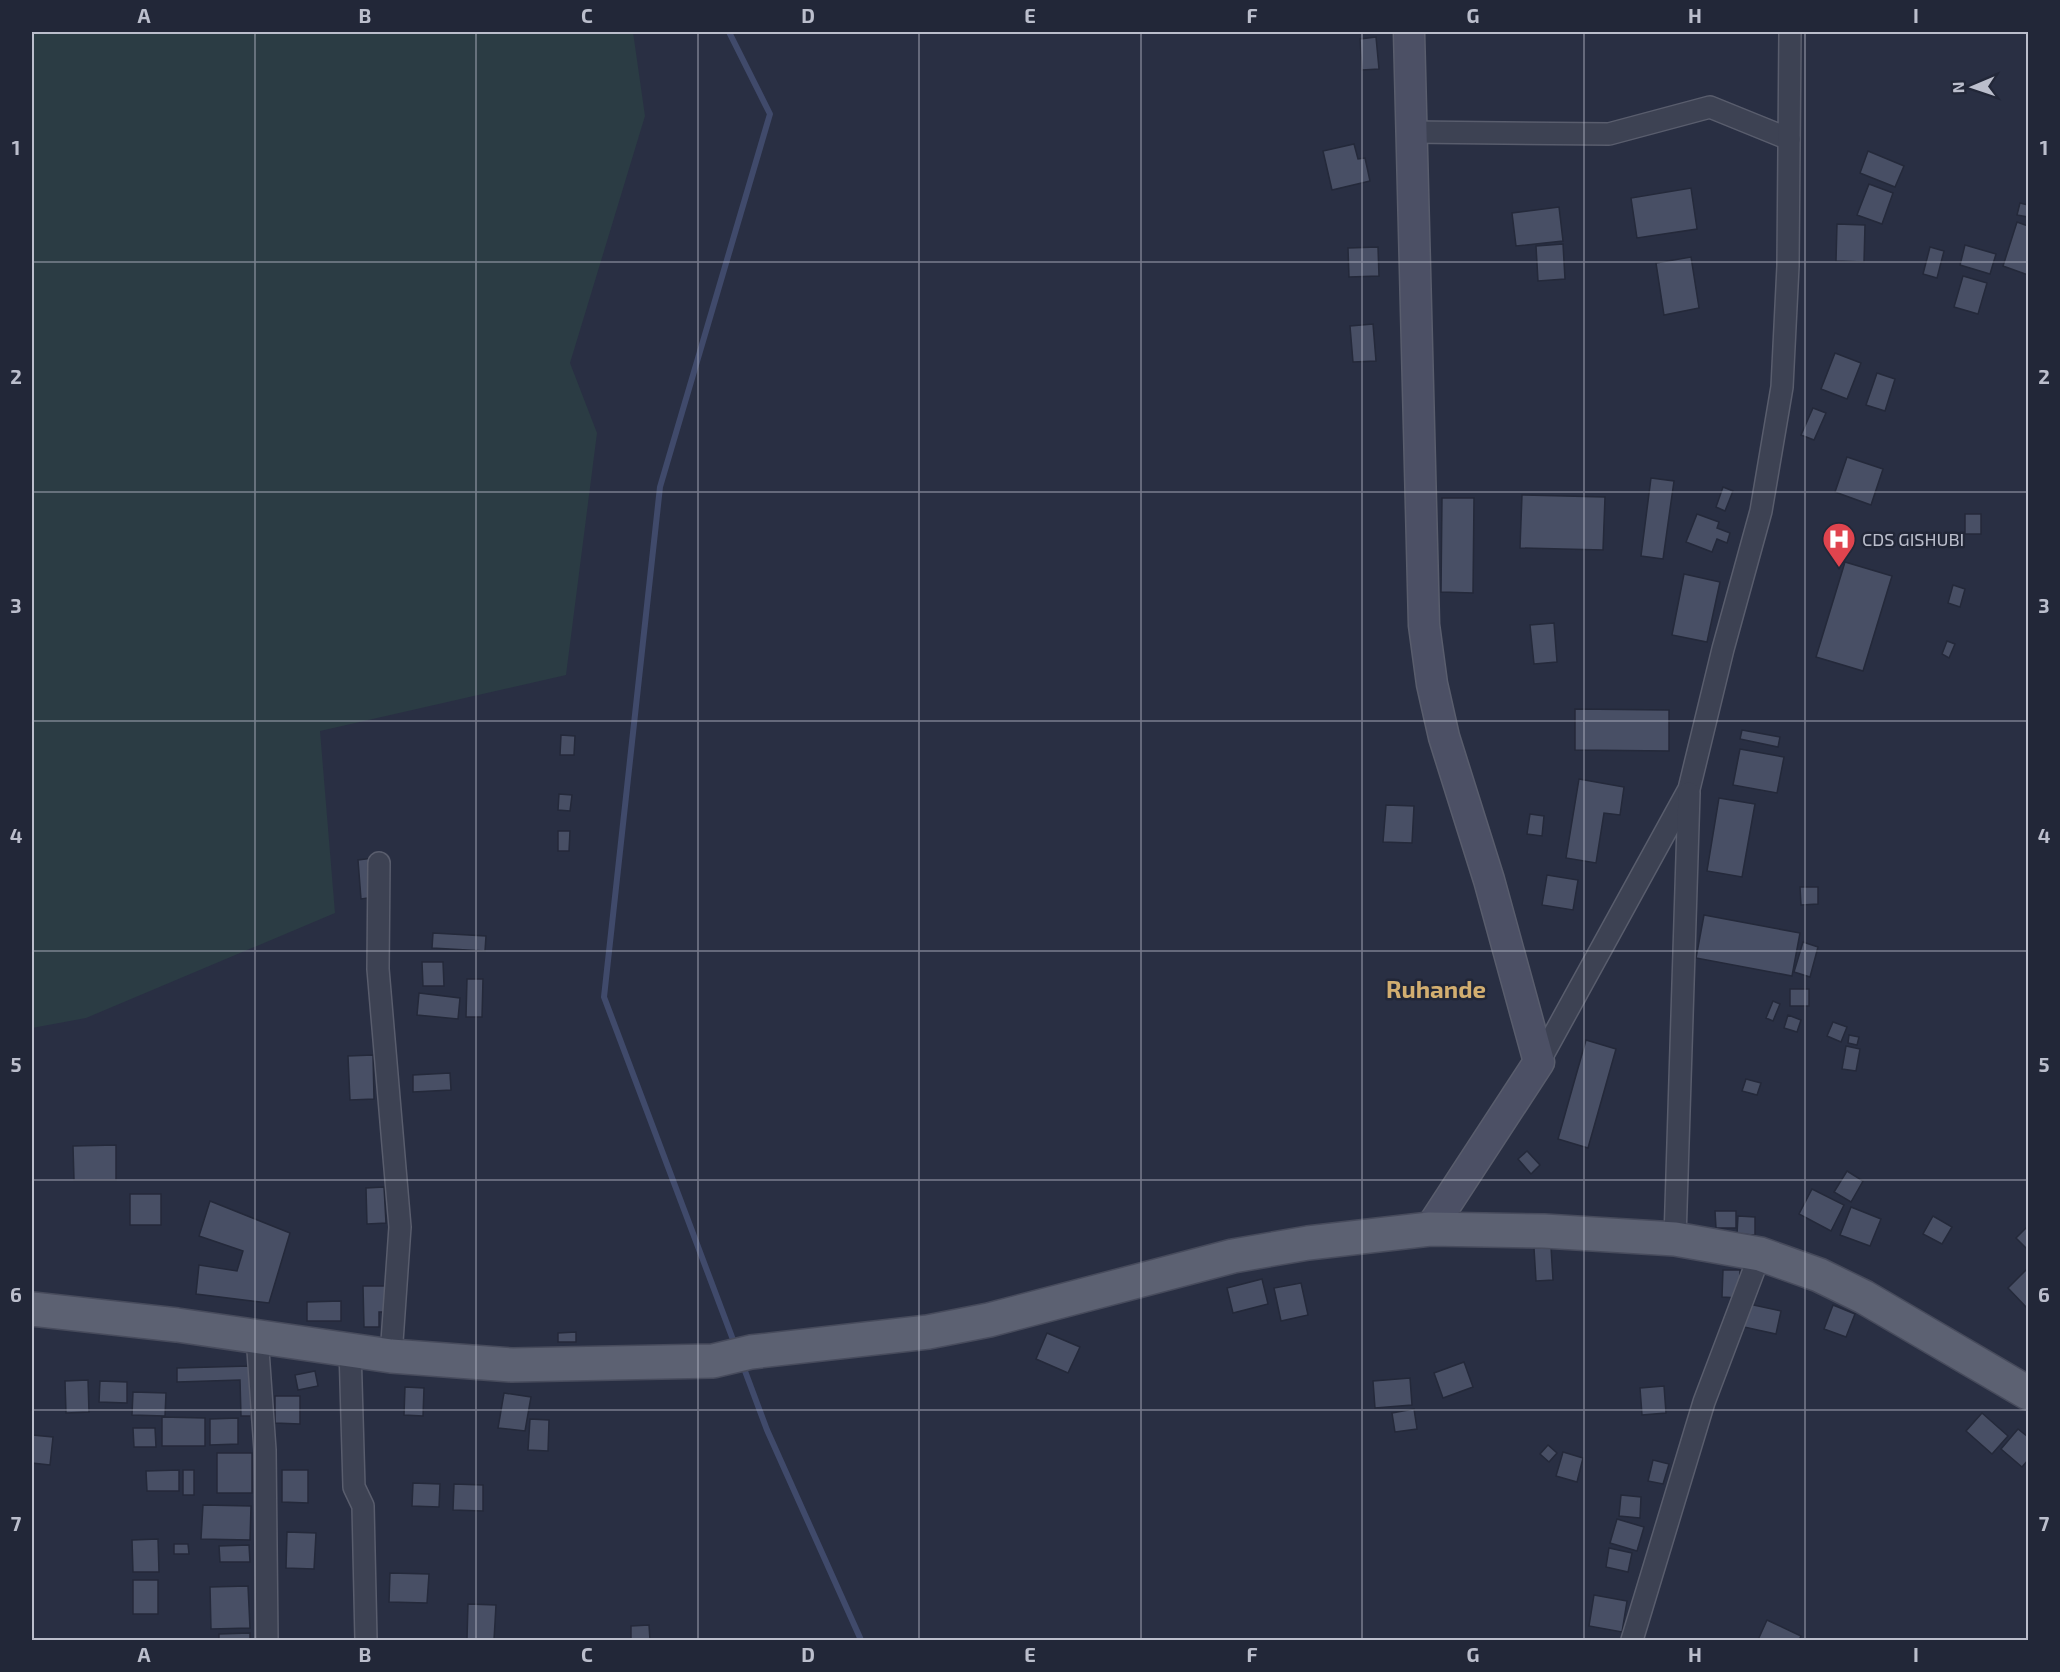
<svg xmlns="http://www.w3.org/2000/svg" width="2060" height="1672" font-family="'Exo 2',sans-serif">
	<style>
		.green { fill: #2b3c44 }
		.lines { fill: none; stroke-linecap: round; stroke-linejoin: round }
		.stream { stroke: #404a6b; stroke-width: 6 }
		.building { fill: #484f65; stroke: #24293a; stroke-width: 1.5 }
		.minor-casing { stroke: #595d6d; stroke-width: 24 }
		.secondary-casing { stroke: #595d6d; stroke-width: 33 }
		.primary-casing { stroke: #474b5c; stroke-width: 36 }
		.minor { stroke: #3d4253; stroke-width: 21 }
		.secondary { stroke: #4c5065; stroke-width: 30 }
		.primary { stroke: #5c6172; stroke-width: 33 }
		.grid { fill: none; stroke: #bbbecc; stroke-width: 1.5; stroke-opacity: 0.55 }
		.labels { text-anchor: middle; dominant-baseline: central; stroke-width: 5; stroke-linejoin: round; paint-order: stroke }
		.poi-label { font-size: 18px; fill: #bbbecc; stroke: #222738; text-anchor: start }
		.district-label { font-size: 24px; font-weight: bold; fill: #d2ae70; stroke: #222738 }
		.neatline { fill: none; stroke: #bbbecc; stroke-width: 2 }
		.grid-label { font-size: 20px; text-anchor: middle; font-weight: bold; fill: #bbbecc }
	</style>
	<rect width="100%" height="100%" fill="#292f43"/>
	<polygon class="green" points="32,32 633,32 645,116 570,363 597,433 566,675 320,731 335,913 86,1018 32,1028"/>
	<g class="lines">
		<g class="stream">
			<polyline points="729,32 770,114 660,487 604,997 735,1345"/>
			<polyline points="742,1363 767,1430 861,1640"/>
		</g>
	</g>
	<g class="building">
		<polygon points="1376,37 1379,69 1362,70 1360,39"/>
		<polygon points="1354,144 1358,159 1365,158 1370,181 1332,190 1323,151"/>
		<polygon points="1868,151 1904,166 1895,187 1860,173"/>
		<polygon points="1869,184 1893,193 1882,224 1857,215"/>
		<polygon points="1691,188 1697,229 1637,238 1631,198"/>
		<polygon points="2020,203 2028,205 2028,217 2017,215"/>
		<polygon points="1559,207 1563,241 1516,246 1512,213"/>
		<polygon points="2017,222 2028,226 2028,275 2003,266"/>
		<polygon points="1837,224 1865,225 1864,262 1836,261"/>
		<polygon points="1563,244 1565,279 1538,281 1536,246"/>
		<polygon points="1965,245 1996,254 1990,274 1960,265"/>
		<polygon points="1378,247 1379,276 1349,277 1348,248"/>
		<polygon points="1930,247 1944,251 1937,278 1923,274"/>
		<polygon points="1691,257 1699,308 1664,315 1656,263"/>
		<polygon points="1963,276 1987,283 1978,314 1954,307"/>
		<polygon points="1373,324 1376,361 1353,362 1350,326"/>
		<polygon points="1835,353 1861,363 1847,399 1821,389"/>
		<polygon points="1877,373 1895,379 1885,411 1866,405"/>
		<polygon points="1813,408 1826,413 1814,440 1801,435"/>
		<polygon points="1847,457 1883,469 1871,505 1835,492"/>
		<polygon points="1651,478 1674,481 1663,559 1641,556"/>
		<polygon points="1723,487 1733,491 1725,511 1716,507"/>
		<polygon points="1522,495 1605,497 1603,550 1520,548"/>
		<polygon points="1442,498 1474,498 1473,593 1441,592"/>
		<polygon points="1697,514 1719,522 1717,528 1730,533 1727,543 1717,539 1712,552 1686,542"/>
		<rect x="1965" y="514" width="16" height="20"/>
		<polygon points="1845,562 1892,576 1863,671 1816,657"/>
		<polygon points="1684,574 1720,582 1707,642 1672,635"/>
		<polygon points="1953,585 1965,589 1960,607 1948,603"/>
		<polygon points="1554,623 1557,662 1534,664 1530,625"/>
		<polygon points="1947,641 1955,644 1949,658 1942,654"/>
		<polygon points="1575,709 1669,710 1669,751 1575,750"/>
		<polygon points="1742,730 1780,737 1778,747 1740,739"/>
		<polygon points="561,735 575,736 574,755 560,755"/>
		<polygon points="1740,749 1784,757 1777,793 1733,785"/>
		<polygon points="1579,779 1624,787 1620,815 1604,813 1596,863 1566,858"/>
		<polygon points="559,794 572,795 570,811 558,810"/>
		<polygon points="1719,798 1755,804 1742,877 1707,871"/>
		<polygon points="1386,805 1414,806 1412,843 1383,842"/>
		<polygon points="1530,814 1544,816 1542,836 1527,834"/>
		<polygon points="558,831 570,831 569,851 558,851"/>
		<polygon points="373,858 375,897 361,899 358,860"/>
		<polygon points="1547,875 1578,880 1573,910 1542,905"/>
		<polygon points="1800,887 1818,887 1818,904 1801,905"/>
		<polygon points="1704,915 1800,933 1792,976 1696,958"/>
		<polygon points="433,933 486,936 485,951 432,948"/>
		<polygon points="1803,942 1818,947 1810,977 1794,972"/>
		<polygon points="422,962 443,962 444,986 423,986"/>
		<polygon points="467,979 483,979 482,1017 466,1017"/>
		<rect x="1790" y="989" width="19" height="17"/>
		<polygon points="419,993 460,998 458,1019 417,1015"/>
		<polygon points="1773,1001 1780,1004 1773,1021 1766,1018"/>
		<polygon points="1788,1015 1801,1020 1797,1032 1784,1028"/>
		<polygon points="1833,1022 1847,1027 1841,1042 1827,1036"/>
		<polygon points="1849,1035 1859,1037 1857,1045 1848,1043"/>
		<polygon points="1586,1040 1616,1049 1588,1148 1558,1139"/>
		<polygon points="1846,1046 1860,1049 1856,1071 1842,1069"/>
		<polygon points="373,1055 374,1099 350,1100 348,1056"/>
		<polygon points="450,1073 451,1090 413,1092 413,1075"/>
		<polygon points="1746,1079 1761,1083 1757,1095 1742,1091"/>
		<polygon points="116,1145 116,1180 74,1180 73,1146"/>
		<polygon points="1527,1151 1540,1165 1531,1174 1518,1159"/>
		<polygon points="1847,1171 1863,1181 1851,1202 1834,1192"/>
		<polygon points="384,1187 386,1223 367,1224 366,1188"/>
		<polygon points="1812,1189 1844,1205 1831,1231 1799,1214"/>
		<rect x="130" y="1194" width="31" height="31"/>
		<polygon points="210,1201 290,1233 269,1303 196,1294 199,1265 237,1271 243,1251 199,1236"/>
		<polygon points="1851,1207 1881,1219 1870,1246 1840,1235"/>
		<polygon points="1715,1211 1736,1211 1736,1228 1716,1228"/>
		<polygon points="1738,1216 1755,1217 1755,1235 1737,1234"/>
		<polygon points="1933,1216 1952,1227 1942,1244 1923,1234"/>
		<polygon points="2027,1227 2028,1229 2028,1250 2016,1238"/>
		<polygon points="1551,1247 1553,1280 1536,1281 1534,1248"/>
		<polygon points="2028,1268 2028,1309 2008,1288"/>
		<polygon points="1723,1270 1740,1270 1739,1298 1722,1297"/>
		<polygon points="1262,1279 1268,1304 1233,1313 1227,1288"/>
		<polygon points="1301,1283 1308,1315 1281,1321 1274,1288"/>
		<polygon points="363,1286 388,1286 388,1312 379,1312 379,1327 364,1327"/>
		<polygon points="341,1301 341,1321 307,1321 307,1302"/>
		<polygon points="1749,1304 1781,1311 1776,1334 1744,1327"/>
		<polygon points="1833,1305 1855,1314 1846,1337 1824,1329"/>
		<polygon points="576,1332 576,1342 558,1342 558,1333"/>
		<polygon points="1047,1333 1080,1347 1068,1373 1036,1359"/>
		<polygon points="1464,1362 1473,1387 1443,1398 1434,1373"/>
		<polygon points="250,1366 251,1416 241,1416 240,1380 177,1382 177,1368"/>
		<polygon points="315,1371 318,1386 298,1390 295,1375"/>
		<polygon points="1410,1378 1412,1405 1375,1408 1373,1381"/>
		<polygon points="88,1380 89,1412 66,1413 65,1381"/>
		<polygon points="100,1381 127,1382 127,1403 99,1402"/>
		<polygon points="1664,1386 1666,1413 1642,1415 1640,1388"/>
		<polygon points="405,1387 424,1388 423,1416 404,1415"/>
		<polygon points="133,1392 166,1393 165,1416 132,1415"/>
		<polygon points="504,1393 531,1397 525,1431 498,1428"/>
		<polygon points="275,1396 300,1396 300,1424 275,1423"/>
		<polygon points="1414,1409 1417,1429 1395,1432 1392,1413"/>
		<polygon points="1982,1413 2008,1436 1992,1454 1966,1431"/>
		<polygon points="162,1417 205,1418 205,1446 162,1446"/>
		<polygon points="238,1418 238,1444 210,1445 210,1419"/>
		<polygon points="530,1419 549,1420 548,1451 528,1450"/>
		<polygon points="133,1428 155,1428 156,1447 134,1447"/>
		<polygon points="2018,1429 2028,1437 2028,1460 2022,1467 2001,1449"/>
		<polygon points="32,1435 53,1437 50,1465 32,1463"/>
		<polygon points="1548,1445 1557,1453 1549,1462 1540,1454"/>
		<polygon points="1563,1452 1583,1458 1577,1482 1556,1476"/>
		<rect x="217" y="1453" width="35" height="40"/>
		<polygon points="1653,1460 1669,1464 1663,1484 1648,1481"/>
		<polygon points="179,1470 179,1491 147,1491 146,1471"/>
		<rect x="183" y="1470" width="11" height="25"/>
		<polygon points="282,1470 308,1470 308,1503 282,1502"/>
		<polygon points="413,1483 440,1484 439,1507 412,1506"/>
		<polygon points="454,1484 483,1485 483,1511 453,1510"/>
		<polygon points="1621,1495 1641,1497 1640,1518 1619,1516"/>
		<polygon points="203,1505 251,1506 250,1540 201,1539"/>
		<polygon points="1617,1519 1644,1527 1637,1551 1610,1543"/>
		<polygon points="287,1532 316,1533 314,1569 286,1568"/>
		<polygon points="158,1539 159,1572 133,1572 132,1540"/>
		<polygon points="174,1544 188,1544 189,1554 174,1554"/>
		<polygon points="249,1545 250,1562 220,1562 219,1546"/>
		<polygon points="1609,1548 1632,1553 1628,1572 1606,1567"/>
		<polygon points="390,1573 429,1574 427,1603 389,1602"/>
		<rect x="133" y="1580" width="25" height="34"/>
		<polygon points="248,1586 250,1628 211,1629 210,1587"/>
		<polygon points="1594,1595 1627,1601 1622,1632 1589,1626"/>
		<polygon points="468,1604 496,1605 494,1640 467,1639"/>
		<polygon points="1767,1620 1801,1636 1799,1640 1758,1640"/>
		<polygon points="649,1625 650,1640 631,1640 631,1626"/>
		<polygon points="250,1633 250,1640 219,1640 219,1634"/>
	</g>
	<g class="lines">
		<defs>
			<g id="minor">
				<polyline points="1412,132 1609,134 1710,107 1789,139"/>
				<polyline points="379,863 378,969 400,1227 391,1356"/>
				<polyline points="1539,1062 1689,789 1723,649 1761,511 1782,387 1788,266 1790,32"/>
				<polyline points="1675,1239 1689,793"/>
				<polyline points="257,1336 265,1450 267,1640"/>
				<polyline points="350,1348 354,1487 363,1506 366,1640"/>
				<polyline points="1632,1640 1704,1402 1760,1254"/>
			</g>
			<polyline id="secondary" points="1409,32 1424,625 1432,684 1444,737 1489,880 1539,1062 1430,1229"/>
			<polyline id="primary" points="32,1309 177,1325 391,1356 512,1365 713,1361 751,1352 928,1332 989,1320 1233,1256 1308,1243 1430,1229 1544,1231 1675,1239 1760,1254 1819,1275 1864,1297 2028,1393"/>
		</defs>
		<use href="#minor" class="minor-casing"/>
		<use href="#secondary" class="secondary-casing"/>
		<use href="#primary" class="primary-casing"/>
		<use href="#minor" class="minor"/>
		<use href="#secondary" class="secondary"/>
		<use href="#primary" class="primary"/>
	</g>
	<path class="grid" d="M255 32V1640M476 32V1640M698 32V1640M919 32V1640M1141 32V1640M1362 32V1640M1584 32V1640M1805 32V1640M32 262H2028M32 492H2028M32 721H2028M32 951H2028M32 1180H2028M32 1410H2028"/>
	<defs>
		<symbol id="hospital-pin" viewBox="-11 -11 22 30"><path d="M0 17L-7.5 6A9.5 9.5 0 1 1 7.5 6Z" fill="#e0444e" stroke="#222738"/><path d="M-5-5h3v3.5h4V-5h3V5h-3V1.5h-4V5h-3Z" fill="#fff"/></symbol>
	</defs>
	<g fill-rule="evenodd">
		<use href="#hospital-pin" x="1820" y="520" width="38" height="52"/>
	</g>
	<g class="labels">
		<g class="poi-label">
			<text x="1862" y="539">CDS GISHUBI</text>
		</g>
		<g class="district-label">
			<text x="1436" y="988">Ruhande</text>
		</g>
	</g>
	<rect width="2060" height="1672" fill="none" stroke="#222738" stroke-width="66"/>
	<g transform="translate(1973 87) rotate(268)" stroke="#222738" stroke-width="4.5" paint-order="stroke">
	<path d="M0-4.5L10 22L0 15L-10 22Z" fill="#bbbecc"/>
	<text y="-9" font-size="16" font-weight="bold" text-anchor="middle" fill="#bbbecc">N</text>
	</g>
	<rect x="33" y="33" width="1994" height="1606" class="neatline"/>
	<g class="grid-label">
		<text x="144" y="23">A</text>
		<text x="365" y="23">B</text>
		<text x="587" y="23">C</text>
		<text x="808" y="23">D</text>
		<text x="1030" y="23">E</text>
		<text x="1252" y="23">F</text>
		<text x="1473" y="23">G</text>
		<text x="1695" y="23">H</text>
		<text x="1916" y="23">I</text>
		<text x="16" y="155">1</text>
		<text x="2044" y="155">1</text>
		<text x="16" y="384">2</text>
		<text x="2044" y="384">2</text>
		<text x="16" y="613">3</text>
		<text x="2044" y="613">3</text>
		<text x="16" y="843">4</text>
		<text x="2044" y="843">4</text>
		<text x="16" y="1072">5</text>
		<text x="2044" y="1072">5</text>
		<text x="16" y="1302">6</text>
		<text x="2044" y="1302">6</text>
		<text x="16" y="1531">7</text>
		<text x="2044" y="1531">7</text>
		<text x="144" y="1662">A</text>
		<text x="365" y="1662">B</text>
		<text x="587" y="1662">C</text>
		<text x="808" y="1662">D</text>
		<text x="1030" y="1662">E</text>
		<text x="1252" y="1662">F</text>
		<text x="1473" y="1662">G</text>
		<text x="1695" y="1662">H</text>
		<text x="1916" y="1662">I</text>
	</g>
</svg>
